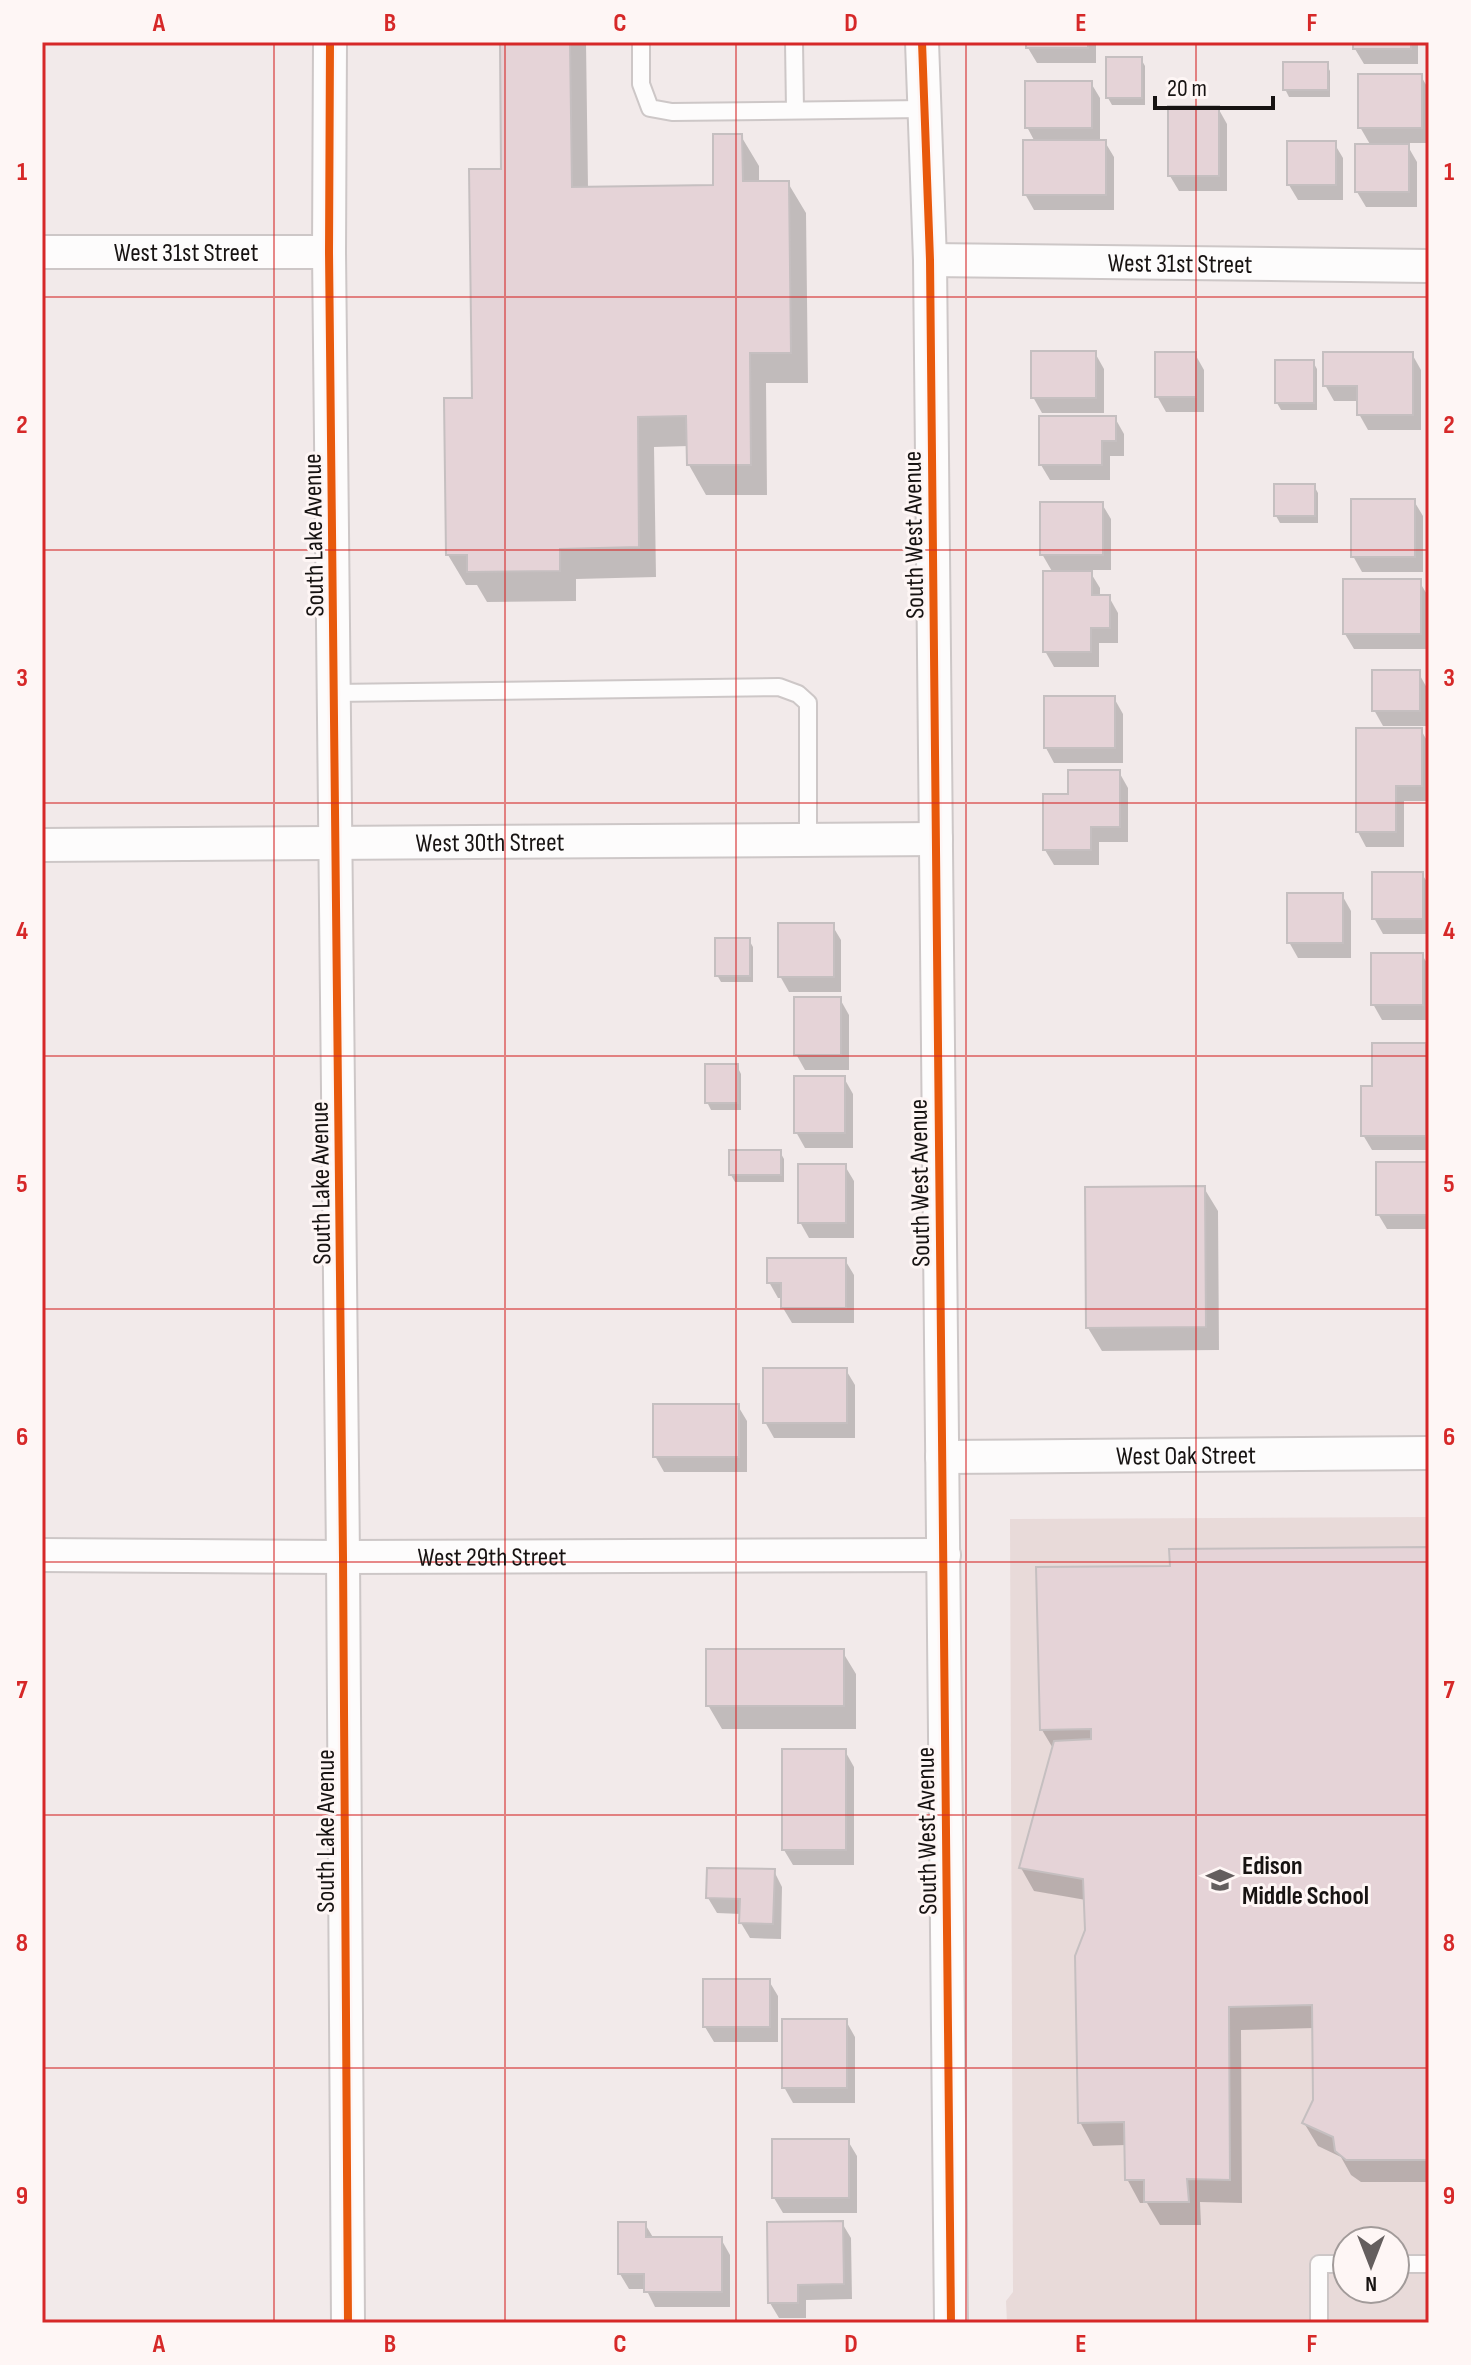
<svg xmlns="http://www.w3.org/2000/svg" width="1471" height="2365" viewBox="0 0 1471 2365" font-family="'Sofia Sans Condensed',sans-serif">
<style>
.built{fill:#e8dad9;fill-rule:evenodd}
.shadow{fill:#0003}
.building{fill:#e5d3d7;stroke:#c5bfc0;stroke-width:2}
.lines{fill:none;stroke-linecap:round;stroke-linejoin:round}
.service-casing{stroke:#cdc7c7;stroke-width:20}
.minor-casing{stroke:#cdc7c7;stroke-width:36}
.service{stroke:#fdfcfc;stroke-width:16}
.minor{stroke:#fdfcfc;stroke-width:32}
.cycleway-casing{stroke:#fef6f5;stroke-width:13}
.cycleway{stroke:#e8590c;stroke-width:8}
.grid{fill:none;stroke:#d62828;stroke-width:2;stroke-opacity:0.55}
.labels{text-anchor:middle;stroke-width:6;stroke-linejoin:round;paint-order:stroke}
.street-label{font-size:26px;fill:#171312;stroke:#fef6f5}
.poi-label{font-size:26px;font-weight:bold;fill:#171312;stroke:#fef6f5;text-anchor:start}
.neatline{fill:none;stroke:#d62828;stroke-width:3}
.grid-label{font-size:26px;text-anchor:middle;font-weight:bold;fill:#d62828}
</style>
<rect width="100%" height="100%" fill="#f2eaea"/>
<!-- built -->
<path class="built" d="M1429 1517V2323H1007L1006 2301 1013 2292 1010 1519ZM1347 2241H1395V2289H1347Z"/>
<!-- shadow -->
<path class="shadow" d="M502 42H586L588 188 715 187 741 136 759 166V183H788L806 213 808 383H766L767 495H706L689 465V446L654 447 656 577 576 579V601L487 602 477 585H466L448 555 474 400 503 171Z
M1028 42H1096V63H1037L1028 48Z
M1355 42H1418V64H1364L1355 49Z
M1141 59 1145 66V105H1112L1108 98Z
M1326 64 1330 71V97H1289L1285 89Z
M1421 76 1429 90V143H1406L1417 162V207H1366L1357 192 1371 146 1360 127Z
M1091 83 1100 98V142H1105L1114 157V210H1034L1025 194 1035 142 1027 127Z
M1218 108 1227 124V191H1179L1170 176Z
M1334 143 1343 158V200H1298L1289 185Z
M1095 353 1104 369V413H1042L1033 397Z
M1195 354 1204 370V412H1166L1157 396Z
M1412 354 1421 370V430H1368L1359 414V401H1334L1325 385Z
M1313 362 1317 369V410H1281L1277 403Z
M1115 418 1124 434V456H1110V480H1050L1041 465Z
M1314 486 1318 493V523H1280L1276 516Z
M1414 501 1423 516V572H1362L1353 556Z
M1102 504 1111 519V570H1089L1100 588V597H1109L1118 613V643H1099V667H1054L1045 651 1053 573 1042 554Z
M1419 581 1428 596V649H1354L1345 634Z
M1418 672 1427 688V726H1383L1374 710Z
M1114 698 1123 714V763H1054L1046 748Z
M1421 730 1429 744V801H1404V847H1366L1358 832Z
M1119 772 1128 788V842H1099V865H1054L1045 850 1070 796Z
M1422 874 1429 885V934H1383L1374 918Z
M1342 895 1351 911V958H1298L1289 942Z
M832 925 841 940V992H789L780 976Z
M749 940 753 947V982H721L717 975Z
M1422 955 1429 966V1020H1382L1373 1004Z
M840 999 849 1015V1070H805L796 1054Z
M1425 1045 1429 1052V1150H1372L1363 1135 1374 1088Z
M737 1066 741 1074V1110H711L707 1102Z
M844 1078 853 1094V1148H805L796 1132Z
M780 1152 784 1159V1182H735L731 1175Z
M1426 1164 1429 1169V1229H1387L1378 1214Z
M845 1166 854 1181V1238H809L800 1222Z
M1204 1188 1218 1211 1219 1350 1102 1351 1088 1328Z
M845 1260 854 1275V1323H792L783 1308V1298H778L769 1282Z
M846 1370 855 1385V1438H774L765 1422Z
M738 1406 747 1421V1472H664L655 1456Z
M1429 1549V2182H1361L1351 2175 1341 2157 1318 2146 1304 2123 1315 2100 1314 2028 1241 2030 1242 2203 1200 2202 1201 2225H1160L1147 2203H1140L1127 2179 1126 2145 1093 2146 1080 2122 1087 1930 1086 1900 1034 1891 1021 1868 1054 1750 1042 1730 1172 1568Z
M842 1651 856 1674V1729H722L708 1705Z
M845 1751 854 1767V1865H793L784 1850Z
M774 1871 782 1887 781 1939 750 1938 741 1923V1914L717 1913 708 1898Z
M769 1981 778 1996V2042H714L705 2027Z
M846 2021 855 2037V2103H793L784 2087Z
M848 2141 857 2156V2213H783L774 2198Z
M842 2223 851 2238 852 2299 806 2300V2318H779L770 2303Z
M645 2224 654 2239H721L730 2255V2307H655L646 2289H629L620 2274Z"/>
<!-- building -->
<path class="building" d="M500 42H570L572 187 713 185V134H742L743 181H789L791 353H750L751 465H687L686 416 638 417 639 547 560 549V571L467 572V555H446L444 398H472L469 169H501Z
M1026 42H1088V48H1026Z
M1353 42H1411V49H1353Z
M1106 57H1142V98H1106Z
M1283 62H1328V90H1283Z
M1358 74H1422V128H1358Z
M1025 81H1092V128H1025Z
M1168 106H1219V176H1168Z
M1023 140H1106V195H1023Z
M1287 141H1336V185H1287Z
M1355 144H1409V192H1355Z
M1031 351H1096V398H1031Z
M1155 352H1196V397H1155Z
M1323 352H1413V415H1357V386H1323Z
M1275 360H1314V403H1275Z
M1039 416H1116V441H1102V465H1039Z
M1274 484H1315V516H1274Z
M1351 499H1415V557H1351Z
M1040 502H1103V555H1040Z
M1043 571H1092V595H1110V628H1091V652H1043Z
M1343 579H1421V634H1343Z
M1372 670H1420V711H1372Z
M1044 696H1115V748H1044Z
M1356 728H1422V786H1396V832H1356Z
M1068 770H1120V827H1091V850H1043V794H1068Z
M1372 872H1423V919H1372Z
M1287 893H1343V943H1287Z
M778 923H834V977H778Z
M715 938H750V976H715Z
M1371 953H1423V1005H1371Z
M794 997H841V1055H794Z
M1372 1043H1426V1136H1361V1086H1372Z
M705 1064H738V1103H705Z
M794 1076H845V1133H794Z
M729 1150H781V1175H729Z
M1376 1162H1427V1215H1376Z
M798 1164H846V1223H798Z
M1205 1186 1206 1327 1086 1328 1085 1187Z
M767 1258H846V1308H781V1283H767Z
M763 1368H847V1423H763Z
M653 1404H739V1457H653Z
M1429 1547V2160H1346L1335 2151 1333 2137 1302 2123 1313 2100 1312 2005 1229 2007 1230 2180 1187 2179 1189 2202H1144V2180H1125L1124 2122 1078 2123 1075 1956 1085 1930 1083 1879 1019 1868 1054 1741 1091 1739V1729L1040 1730 1036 1567 1170 1566 1169 1549Z
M706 1649H844V1706H706Z
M782 1749H846V1850H782Z
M707 1868 775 1869 773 1924 739 1923 740 1899 706 1898Z
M703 1979H770V2027H703Z
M782 2019H847V2088H782Z
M772 2139H849V2198H772Z
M843 2221 844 2284 798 2285V2303H768L767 2222Z
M618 2222H646V2237H722V2292H644V2274H618Z"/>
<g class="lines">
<!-- service casing -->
<g class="service-casing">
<path id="service" d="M641 42V84L650 108 672 112 923 109
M794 42 795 110
M334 693 779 687 798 694 808 703V840
M1395 2264H1429
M1319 2323V2264H1347"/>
</g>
<!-- minor casing -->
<g class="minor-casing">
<g id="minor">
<path d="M330 42 329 252 343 1557 348 2323"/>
<path d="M922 42 930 260 951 2323"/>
<path id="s1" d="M42 252H329"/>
<path id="s2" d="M930 260 1429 266"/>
<path id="s3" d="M42 845 936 839"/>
<path id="s4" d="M942 1457 1429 1453"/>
<path id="s5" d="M42 1555 343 1557 944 1555"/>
</g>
</g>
<!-- service -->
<use href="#service" class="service"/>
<!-- minor -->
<use href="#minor" class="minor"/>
<!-- cycleway casing -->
<g class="cycleway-casing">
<path id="cycleway" d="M330 42 329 252 343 1557 348 2323
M922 42 930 260 951 2323"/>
</g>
<!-- cycleway -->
<use href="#cycleway" class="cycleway"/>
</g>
<!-- grid -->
<path class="grid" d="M274 42V2323M505 42V2323M736 42V2323M966 42V2323M1196 42V2323M42 297H1429M42 550H1429M42 803H1429M42 1056H1429M42 1309H1429M42 1562H1429M42 1815H1429M42 2068H1429"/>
<!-- icons -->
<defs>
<g id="school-bare" transform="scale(2.16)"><path d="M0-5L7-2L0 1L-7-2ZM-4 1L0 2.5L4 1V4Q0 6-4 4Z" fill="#645e5e" stroke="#fef6f5" stroke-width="2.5" paint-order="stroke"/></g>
</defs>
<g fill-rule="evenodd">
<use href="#school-bare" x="1220" y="1880"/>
</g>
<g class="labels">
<!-- street labels -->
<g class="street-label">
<text dy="9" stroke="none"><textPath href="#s1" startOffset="144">West 31st Street</textPath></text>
<text dy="9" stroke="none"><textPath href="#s2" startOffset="250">West 31st Street</textPath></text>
<text transform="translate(313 535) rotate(-91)" y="9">South Lake Avenue</text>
<text transform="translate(913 535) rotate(-91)" y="9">South West Avenue</text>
<text dy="9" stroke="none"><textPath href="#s3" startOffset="448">West 30th Street</textPath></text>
<text transform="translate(320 1183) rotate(-91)" y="9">South Lake Avenue</text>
<text transform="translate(919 1183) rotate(-91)" y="9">South West Avenue</text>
<text dy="9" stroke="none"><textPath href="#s4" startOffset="244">West Oak Street</textPath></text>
<text dy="9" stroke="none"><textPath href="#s5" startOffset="450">West 29th Street</textPath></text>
<text transform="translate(325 1831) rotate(-90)" y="9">South Lake Avenue</text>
<text transform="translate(926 1831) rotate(-91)" y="9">South West Avenue</text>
</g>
<!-- poi labels -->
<g class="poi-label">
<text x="1242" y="1874">Edison<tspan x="1242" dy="30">Middle School</tspan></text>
</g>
</g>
<!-- border -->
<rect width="1471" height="2365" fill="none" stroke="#fef6f5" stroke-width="88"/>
<!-- north arrow -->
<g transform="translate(1371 2265) rotate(180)"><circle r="38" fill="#fef6f5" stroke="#a29b9a" stroke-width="2"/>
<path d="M0-6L14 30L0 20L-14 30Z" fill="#645e5e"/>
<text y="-12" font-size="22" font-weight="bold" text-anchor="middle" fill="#171312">N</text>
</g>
<!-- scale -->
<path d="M1155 96v12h118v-12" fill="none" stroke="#171312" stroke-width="4"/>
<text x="1167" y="96" font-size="24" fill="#171312" stroke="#fef6f5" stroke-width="6" paint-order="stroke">20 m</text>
<rect x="44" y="44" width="1383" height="2277" class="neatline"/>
<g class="grid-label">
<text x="159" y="31">A</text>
<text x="390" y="31">B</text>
<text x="620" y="31">C</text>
<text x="851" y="31">D</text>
<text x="1081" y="31">E</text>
<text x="1312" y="31">F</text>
<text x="22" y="180">1</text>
<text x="1449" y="180">1</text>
<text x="22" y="433">2</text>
<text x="1449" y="433">2</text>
<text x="22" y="686">3</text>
<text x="1449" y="686">3</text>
<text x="22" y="939">4</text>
<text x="1449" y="939">4</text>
<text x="22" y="1192">5</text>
<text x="1449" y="1192">5</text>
<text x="22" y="1445">6</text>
<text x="1449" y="1445">6</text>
<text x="22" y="1698">7</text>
<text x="1449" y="1698">7</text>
<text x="22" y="1951">8</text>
<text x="1449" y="1951">8</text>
<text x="22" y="2204">9</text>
<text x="1449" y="2204">9</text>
<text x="159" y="2352">A</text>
<text x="390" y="2352">B</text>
<text x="620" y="2352">C</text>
<text x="851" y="2352">D</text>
<text x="1081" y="2352">E</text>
<text x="1312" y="2352">F</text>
</g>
</svg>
